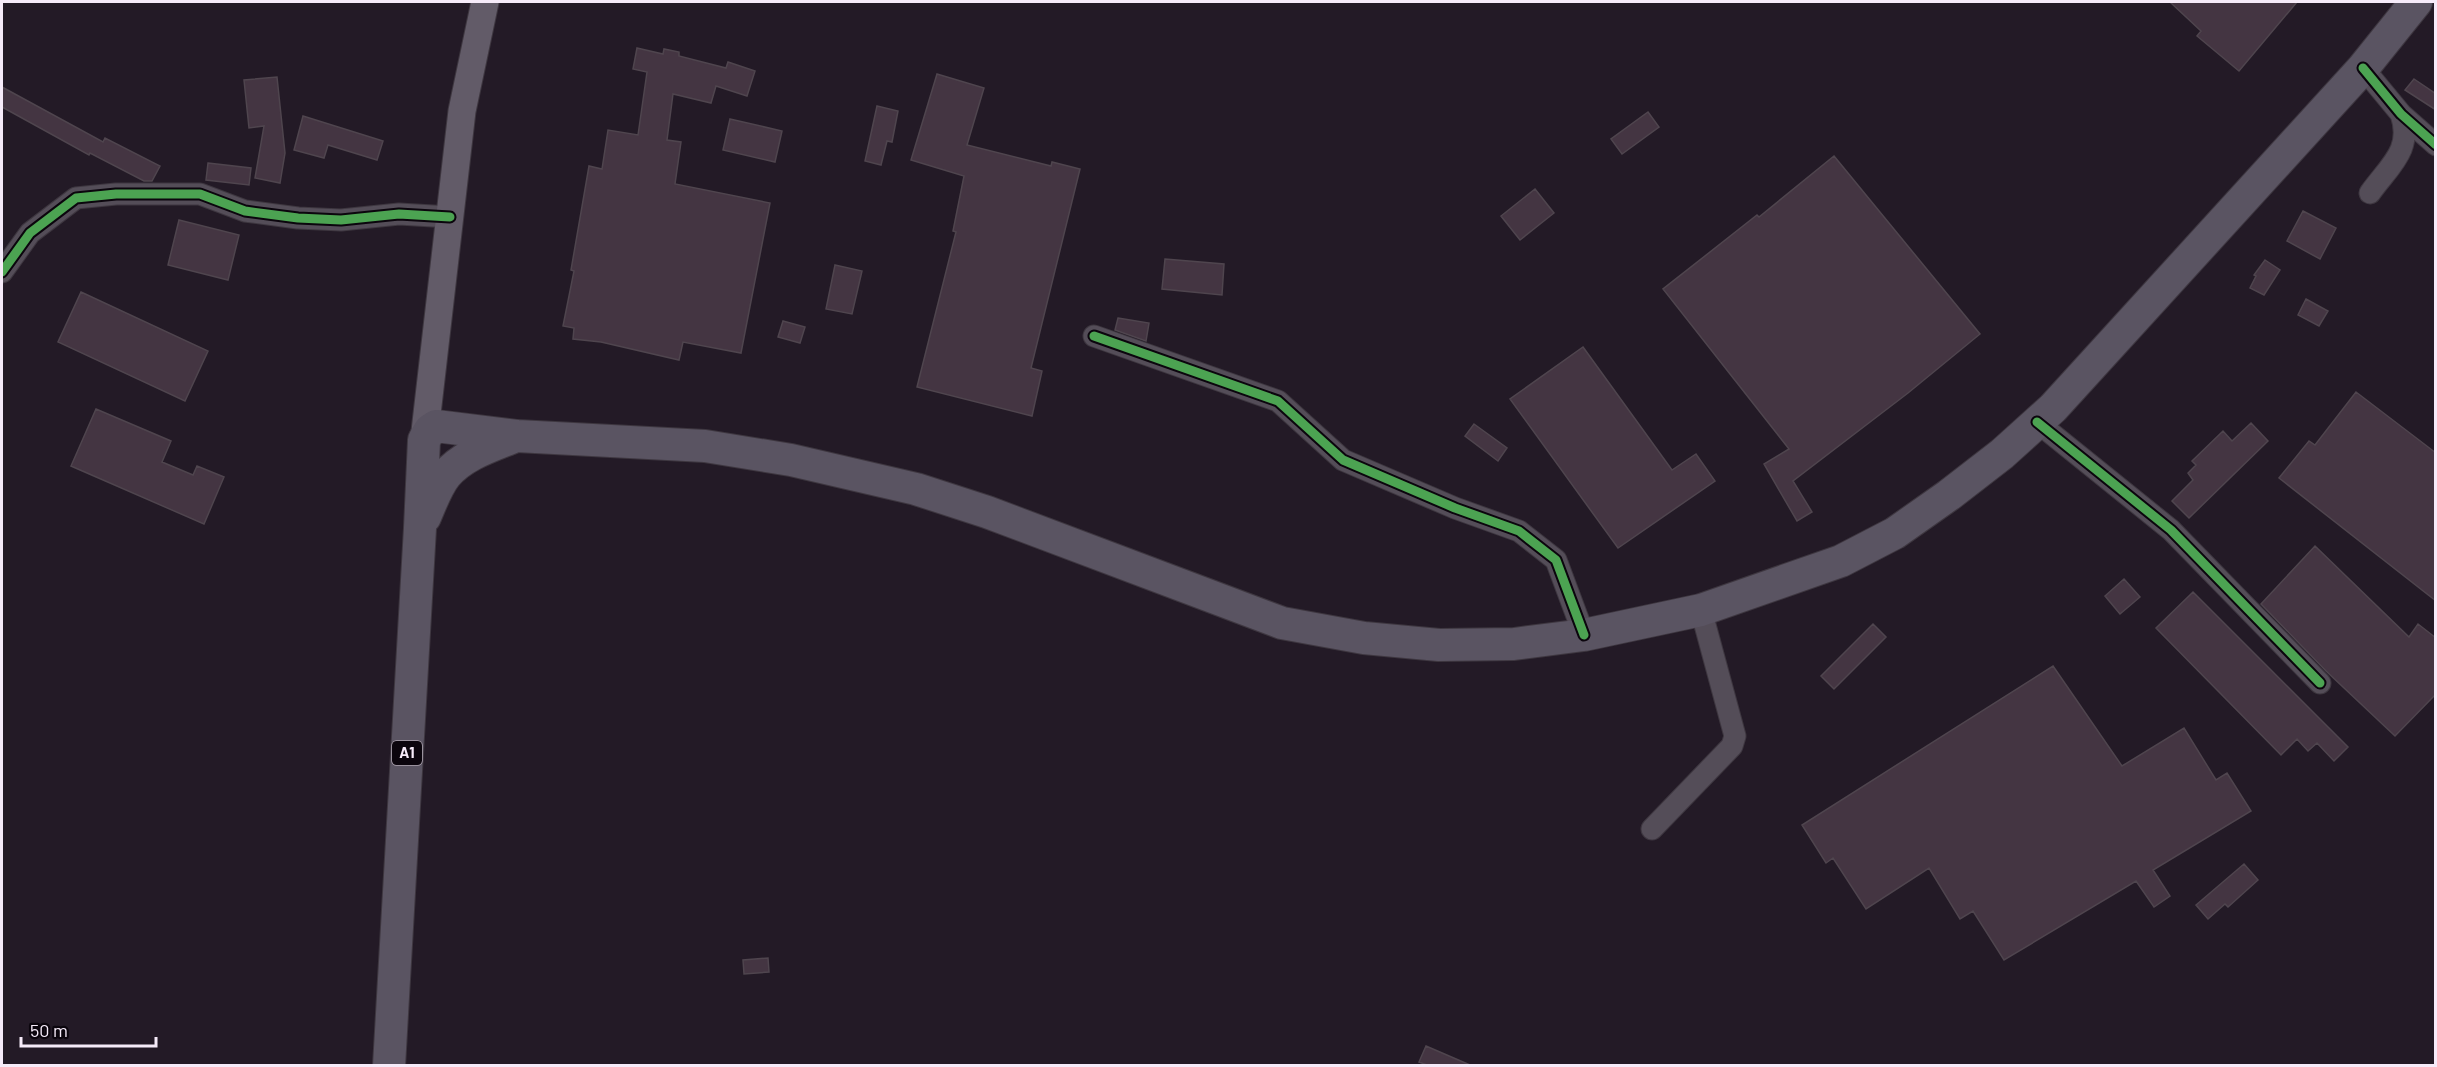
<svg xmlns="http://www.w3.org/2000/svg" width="2437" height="1067" viewBox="0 0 2437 1067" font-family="Barlow,sans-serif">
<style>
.building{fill:#443542;stroke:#4f454e;stroke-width:1.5}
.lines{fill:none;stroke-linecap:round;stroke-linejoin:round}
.minor-casing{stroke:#3e3740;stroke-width:23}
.major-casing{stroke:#3e3740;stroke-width:29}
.highway-casing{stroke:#3e3740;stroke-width:34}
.minor{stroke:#544d58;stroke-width:21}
.major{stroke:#625b68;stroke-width:27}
.highway{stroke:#5a5462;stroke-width:32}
.cycleway-casing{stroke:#0b050d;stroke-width:13}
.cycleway{stroke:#4ca352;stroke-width:9}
.labels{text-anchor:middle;stroke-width:4.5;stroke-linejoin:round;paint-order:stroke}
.shield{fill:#0b050d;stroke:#b0a6b2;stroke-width:1.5}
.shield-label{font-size:15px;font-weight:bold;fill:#f6ebf9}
</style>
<rect width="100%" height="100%" fill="#231a26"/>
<!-- building -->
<path class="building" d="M2170 2H2297L2239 71 2197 36 2201 31Z
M637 48 663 54 664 49 679 52V56L726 68 728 62 755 71 747 96 716 86 711 103 673 94 667 140 681 142 675 184 770 203 741 353 683 342 679 360 601 342 573 339 574 328 563 326 574 271 571 270 589 166 602 169 608 130 638 135 647 72 633 69Z
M937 74 984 88 967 145 1051 166 1052 162 1080 169 1031 368 1042 371 1032 416 917 387 956 232 953 231 964 176 911 160Z
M277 77 285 153 280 183 255 178 264 126 249 128 244 80Z
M2414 79 2436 94V110L2405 90Z
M2 87 103 142 105 138 160 166 152 181H144L90 153 89 155 2 107Z
M877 106 898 111 892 142 887 141 881 165 865 161Z
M1648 112 1659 127 1622 154 1611 139Z
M303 116 383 141 377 160 328 145 324 158 294 150Z
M730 119 782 131 775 162 723 150Z
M1834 156 1980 334 1908 393 1793 481 1812 512 1797 521 1764 464 1789 449 1663 289 1757 215 1759 217Z
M208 163 251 168 249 185 206 180Z
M1535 189 1554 213 1520 240 1501 216Z
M2303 211 2336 228 2320 259 2287 241Z
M179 220 239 235 228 280 168 265Z
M1165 259 1224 264 1222 295 1162 289Z
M2265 260 2280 270 2264 295 2250 288 2256 276 2254 275Z
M835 265 862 271 852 314 826 309Z
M81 292 208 351 185 401 58 342Z
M2306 299 2328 311 2319 326 2298 315Z
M1118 318 1149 323 1146 341 1115 330Z
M783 321 805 327 800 343 778 337Z
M1583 347 1672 470 1696 454 1715 481 1618 548 1510 399Z
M2356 392 2436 453V601L2279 478 2309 441 2315 445Z
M96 409 171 441 162 462 193 475 197 466 224 477 204 524 71 466Z
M2251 423 2268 441 2189 518 2172 501 2193 480 2188 473 2196 465 2192 461 2223 431 2232 441Z
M1474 424 1507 448 1498 461 1465 436Z
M2315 546 2409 637 2418 624 2436 638V694L2395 736 2326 671 2261 604Z
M2124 579 2140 597 2120 614 2105 596Z
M2193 592 2348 747 2334 761 2317 743 2308 751 2297 739 2281 755 2156 628Z
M1873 624 1886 637 1834 689 1821 676Z
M2053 666 2122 766 2184 728 2216 780 2227 773 2251 811 2153 870 2170 896 2154 907 2136 881 2004 960 1973 911 1960 919 1929 868 1866 909 1833 858 1826 863 1802 825Z
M2244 864 2258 880 2228 907 2225 904 2208 919 2196 905Z
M768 958 769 972 744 974 743 960Z
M1426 1046 1470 1065H1427L1419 1062Z"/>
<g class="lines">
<!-- minor casing -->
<g class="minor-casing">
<path id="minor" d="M2363 68 2401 114 2436 145
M2370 193C2390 165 2413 150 2401 114
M2 272 30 233 76 198 116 194H200L245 211 298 218 341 220 399 214 450 217
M1094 336 1278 401 1343 460 1455 508 1519 531 1556 560 1584 635
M2037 422 2171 530 2320 683
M1652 829 1732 746 1735 736 1701 610"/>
</g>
<!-- major casing -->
<g class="major-casing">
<path id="major" d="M424 440 462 111 485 2"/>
</g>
<!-- highway casing -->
<g class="highway-casing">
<path id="highway" d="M425 517C431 503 437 486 446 475 464 454 492 446 516 436
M389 1066 420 528 424 440 430 430 436 426 517 436 705 446 791 460 916 489 987 512 1282 623 1364 638 1439 645 1514 644 1584 635 1701 610 1841 561 1895 533 1949 495 2002 454 2053 408 2363 68 2416 2"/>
</g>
<!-- minor -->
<use href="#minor" class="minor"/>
<!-- major -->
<use href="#major" class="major"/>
<!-- highway -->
<use href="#highway" class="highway"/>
<!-- cycleway casing -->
<g class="cycleway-casing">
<path id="cycleway" d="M2363 68 2401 114 2436 145
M2 272 30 233 76 198 116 194H200L245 211 298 218 341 220 399 214 450 217
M1094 336 1278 401 1343 460 1455 508 1519 531 1556 560 1584 635
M2037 422 2171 530 2320 683"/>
</g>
<!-- cycleway -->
<use href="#cycleway" class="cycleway"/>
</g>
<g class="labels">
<!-- shield labels -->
<rect class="shield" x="392" y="741" width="30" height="24" rx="4.5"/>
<g class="shield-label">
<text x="407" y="758">A1</text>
</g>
</g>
<!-- border -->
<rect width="2437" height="1067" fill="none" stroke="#f6ebf9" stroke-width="6"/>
<!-- scale -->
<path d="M21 1037v9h135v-9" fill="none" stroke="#f6ebf9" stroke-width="3"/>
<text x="30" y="1037" font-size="18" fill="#f6ebf9" stroke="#0b050d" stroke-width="4.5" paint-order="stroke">50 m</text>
</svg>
